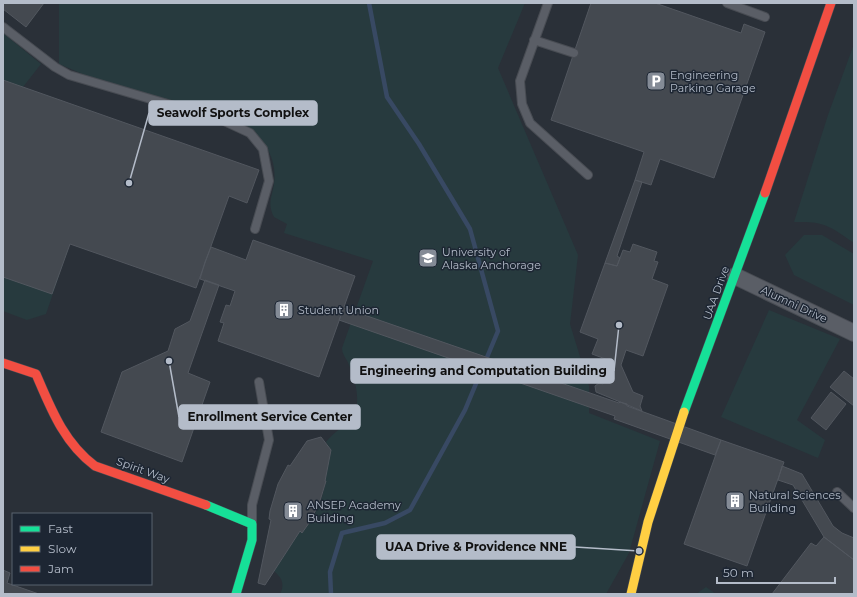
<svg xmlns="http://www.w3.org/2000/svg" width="857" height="597" viewBox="0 0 857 597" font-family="Montserrat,sans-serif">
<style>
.green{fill:#273a3e}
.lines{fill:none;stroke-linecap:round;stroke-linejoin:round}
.stream{stroke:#384963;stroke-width:4.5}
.building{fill:#444950;stroke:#52575f}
.lane-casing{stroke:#484c53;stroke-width:10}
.street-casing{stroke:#484c53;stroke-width:18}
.fast-casing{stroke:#484c53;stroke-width:10}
.slow-casing{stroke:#484c53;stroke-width:10}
.jam-casing{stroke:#484c53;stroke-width:10}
.lane{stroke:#5a5e66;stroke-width:8}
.street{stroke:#5a5e66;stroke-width:16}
.fast{stroke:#16e098;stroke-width:9}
.slow{stroke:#ffcf43;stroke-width:9}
.jam{stroke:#f24e42;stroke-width:9}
.labels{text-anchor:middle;stroke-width:3;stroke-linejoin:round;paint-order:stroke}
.poi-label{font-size:11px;fill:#b4bcc9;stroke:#1d2633;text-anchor:start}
.street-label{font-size:11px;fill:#b4bcc9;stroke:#1d2633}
.leader{fill:none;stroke:#b4bcc9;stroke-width:1.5}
.callout-dot{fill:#b4bcc9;stroke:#1d2633;stroke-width:1.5}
.callout{fill:#b4bcc9;stroke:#b4bcc9;stroke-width:1.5}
.callout-label{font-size:12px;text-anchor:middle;font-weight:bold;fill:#111}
</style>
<rect width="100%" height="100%" fill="#2a3038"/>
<!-- green -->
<path class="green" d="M59 3H525L498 68 578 255 570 324 589 386V413L660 441 629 553 606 594H280C285 584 282 578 274 571L300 531 302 533 314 516 322 497 326 481H325L331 450 326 442C334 431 346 427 354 414 361 401 355 378 349 365 347 359 342 355 342 348L373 261 284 233 287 224 274 217C267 204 272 197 274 184 278 156 261 135 240 121L85 75 59 64Z
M3 33 41 64 23 87 54 98 25 181 3 173Z
M854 44V243C830 226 824 221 794 222L828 115Z
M3 216 76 226 46 314 27 320 3 311Z
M804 235H822L854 254V305L794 275 785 255Z
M769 310 840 339 797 420 825 440 818 458 721 417Z
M706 587 716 594H696Z"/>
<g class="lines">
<!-- stream -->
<path class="stream" d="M331 594 330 572 342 533 385 523 410 510 465 410 498 331 470 229 419 144 387 97 369 3"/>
</g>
<!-- building -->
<path class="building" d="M3 3H44L26 27 3 9Z
M591 3H655L741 33 744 24 765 32 714 178 660 159 651 185 635 180 644 152 551 120Z
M3 80 259 170 247 203 229 196 196 288 70 244 52 294 3 277Z
M635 180 642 182 617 256 620 258 617 266 605 263Z
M253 240 355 276 319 377 218 341 224 323 220 322 226 305 230 306 235 291 200 279 205 262 211 247 246 260Z
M633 244 657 252 654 261 658 262 652 279 668 285 643 356 626 350 621 365 633 392 643 396 640 406 642 411 596 392 595 386 599 383 603 384 611 361 592 354 598 339 580 332 605 263 617 266 623 250 630 252Z
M205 280 219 285 188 373 210 382 182 462 101 432 122 372 168 351 175 329 190 321Z
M344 308 619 403 620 402 627 404V406L721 440 715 455 614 419 615 416 339 320Z
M844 371 854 379V406L830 387Z
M831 392 846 404 826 430 811 418Z
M321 437 331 450 325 481H326L319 504 309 523 302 533 300 531 265 585 258 583 271 520 269 519 270 511 278 484 288 465 290 466 307 441Z
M721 440 784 462 747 566 684 544Z
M782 466 802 474 833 526 842 533 854 538V560L824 537 793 485 778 480Z
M824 537 854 560V594H772L811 543 816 546Z
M3 570 10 573 7 583 39 594H3Z"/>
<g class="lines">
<!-- lane casing -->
<g class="lane-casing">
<path id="lane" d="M548 3 520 81 522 104 530 123 588 175
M727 3 765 17
M3 27 55 67 69 75 222 120 250 133 263 149 269 181 255 229
M534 40 574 53
M837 492 854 508
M252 522V505L269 440 259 382"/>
</g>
<!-- street casing -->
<g class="street-casing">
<path id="street" d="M735 276 854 333"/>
</g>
<!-- fast casing -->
<g class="fast-casing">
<path id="fast" d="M684 412 765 193
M206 505 252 524V540L236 594"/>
</g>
<!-- slow casing -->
<g class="slow-casing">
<path id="slow" d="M631 594 648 522 684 412"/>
</g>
<!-- jam casing -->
<g class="jam-casing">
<path id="jam" d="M765 193 831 3
M3 363 36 374C51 409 64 443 95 466L206 505"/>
</g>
<!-- lane -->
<use href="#lane" class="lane"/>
<!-- street -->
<use href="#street" class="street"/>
<!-- fast -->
<use href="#fast" class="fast"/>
<!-- slow -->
<use href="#slow" class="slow"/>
<!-- jam -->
<use href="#jam" class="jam"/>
</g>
<!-- icons -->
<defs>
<g id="parking-square" transform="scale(1)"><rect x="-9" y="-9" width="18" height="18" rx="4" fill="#848b96" stroke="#1d2633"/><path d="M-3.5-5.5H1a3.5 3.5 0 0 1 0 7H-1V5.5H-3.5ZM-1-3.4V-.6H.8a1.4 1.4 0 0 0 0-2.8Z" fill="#fff"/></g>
<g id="university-square" transform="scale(1)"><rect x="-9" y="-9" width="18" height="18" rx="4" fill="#848b96" stroke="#1d2633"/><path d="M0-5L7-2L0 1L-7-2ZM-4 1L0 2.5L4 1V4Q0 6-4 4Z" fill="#fff"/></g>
<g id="building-square" transform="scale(1)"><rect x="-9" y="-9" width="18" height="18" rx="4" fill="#848b96" stroke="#1d2633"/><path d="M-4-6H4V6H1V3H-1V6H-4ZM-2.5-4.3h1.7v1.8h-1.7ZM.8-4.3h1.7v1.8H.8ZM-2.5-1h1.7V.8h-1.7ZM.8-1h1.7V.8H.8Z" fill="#fff"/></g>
</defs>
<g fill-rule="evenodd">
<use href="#parking-square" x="656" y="81"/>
<use href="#university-square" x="428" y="258"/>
<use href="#building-square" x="284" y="310"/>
<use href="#building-square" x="735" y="501"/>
<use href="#building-square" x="293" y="511"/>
</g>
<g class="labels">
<!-- poi labels -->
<g class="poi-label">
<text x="670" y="79">Engineering<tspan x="670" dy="13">Parking Garage</tspan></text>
<text x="442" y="256">University of<tspan x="442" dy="13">Alaska Anchorage</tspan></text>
<text x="298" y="314">Student Union</text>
<text x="749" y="499">Natural Sciences<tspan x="749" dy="13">Building</tspan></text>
<text x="307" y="509">ANSEP Academy<tspan x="307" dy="13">Building</tspan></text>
</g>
<!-- street labels -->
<g class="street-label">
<text transform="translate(716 293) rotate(-70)" y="4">UAA Drive</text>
<text transform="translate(794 304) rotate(25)" y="4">Alumni Drive</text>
<text transform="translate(143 470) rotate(20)" y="4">Spirit Way</text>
</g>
</g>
<!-- callouts -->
<path class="leader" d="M129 183L149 113M619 325L614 371M169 361L179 417M639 551L575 547"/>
<g class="callout-dot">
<circle cx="129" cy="183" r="4"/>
<circle cx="619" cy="325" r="4"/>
<circle cx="169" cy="361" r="4"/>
<circle cx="639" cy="551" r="4"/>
</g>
<g class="callout">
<rect x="149" y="101" width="168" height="24" rx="4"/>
<rect x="351" y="359" width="263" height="24" rx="4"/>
<rect x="179" y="405" width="181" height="24" rx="4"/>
<rect x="377" y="535" width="198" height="24" rx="4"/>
</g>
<g class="callout-label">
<text x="233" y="117">Seawolf Sports Complex</text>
<text x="483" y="375">Engineering and Computation Building</text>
<text x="270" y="421">Enrollment Service Center</text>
<text x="476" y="551">UAA Drive &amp; Providence NNE</text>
</g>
<!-- border -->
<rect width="857" height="597" fill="none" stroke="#b4bcc9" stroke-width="8"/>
<!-- legend -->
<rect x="12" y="513" width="140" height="72" fill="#1d2633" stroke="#59626f"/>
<rect x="20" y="526" width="20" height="6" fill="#16e098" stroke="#59626f"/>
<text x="48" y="533" font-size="12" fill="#b4bcc9">Fast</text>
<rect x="20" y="546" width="20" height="6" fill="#ffcf43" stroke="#59626f"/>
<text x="48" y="553" font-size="12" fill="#b4bcc9">Slow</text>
<rect x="20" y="566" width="20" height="6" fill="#f24e42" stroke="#59626f"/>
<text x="48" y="573" font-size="12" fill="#b4bcc9">Jam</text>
<!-- scale -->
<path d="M717 577v6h118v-6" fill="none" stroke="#b4bcc9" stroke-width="2"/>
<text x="723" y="577" font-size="12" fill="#b4bcc9" stroke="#1d2633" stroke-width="3" paint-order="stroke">50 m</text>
</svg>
